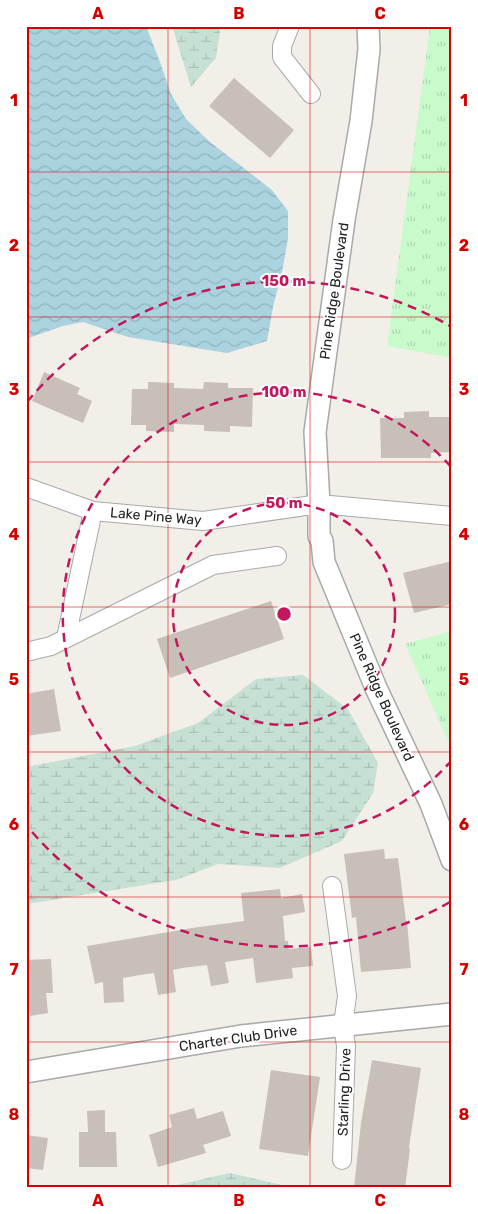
<svg xmlns="http://www.w3.org/2000/svg" width="478" height="1214" viewBox="0 0 478 1214" font-family="Rubik,sans-serif">
<style>
.wetland{fill:url(#wetland-marsh)}
.park{fill:url(#park-tufts)}
.water{fill:url(#water-waves)}
.building{fill:#c7bfb8}
.lines{fill:none;stroke-linecap:round;stroke-linejoin:round}
.minor-casing{stroke:#a9a9a9;stroke-width:20}
.tertiary-casing{stroke:#a9a9a9;stroke-width:24}
.minor{stroke:#fff;stroke-width:18}
.tertiary{stroke:#fff;stroke-width:21}
.grid{fill:none;stroke:#d40000;stroke-width:1;stroke-opacity:0.55}
.ring{fill:none;stroke:#c2185b;stroke-width:2.5;stroke-dasharray:9 6}
.labels{text-anchor:middle;stroke-width:4;stroke-linejoin:round;paint-order:stroke}
.street-label{font-size:14px;fill:#222;stroke:#fff}
.centre{fill:#c2185b;stroke:#fff;stroke-width:2.5}
.ring-label{font-size:15px;text-anchor:middle;font-weight:bold;fill:#c2185b;stroke:#fff;stroke-width:4;stroke-linejoin:round;paint-order:stroke}
.neatline{fill:none;stroke:#d40000;stroke-width:2}
.grid-label{font-size:16px;text-anchor:middle;font-weight:bold;fill:#d40000}
</style>
<defs>
<pattern id="wetland-marsh" width="20" height="14" patternUnits="userSpaceOnUse" patternTransform="scale(1.25)"><rect width="20" height="14" fill="#c6e0d4"/><path d="M1 5h8M5 5V1M11 12h8M15 12V8" fill="none" stroke="#aac0b6"/></pattern>
<pattern id="park-tufts" width="24" height="20" patternUnits="userSpaceOnUse" patternTransform="scale(1.25)"><rect width="24" height="20" fill="#c8facc"/><path d="M3 7l-1-3M5 7V3M7 7l1-3M15 17l-1-3M17 17v-4M19 17l1-3" fill="none" stroke="#acd6af"/></pattern>
<pattern id="water-waves" width="16" height="10" patternUnits="userSpaceOnUse" patternTransform="scale(1.25)"><rect width="16" height="10" fill="#aad3df"/><path d="M0 5q4-4 8 0t8 0" fill="none" stroke="#92b5bf"/></pattern>
</defs>
<rect width="100%" height="100%" fill="#f2efe9"/>
<!-- wetland -->
<path class="wetland" d="M172 26H218L220 32 216 58 191 87Z
M303 675 348 709 378 763 373 793 342 841 280 868 218 864 176 880 26 904V767L135 746 198 723 256 679Z
M230 1173 295 1188H163Z"/>
<!-- park -->
<path class="park" d="M430 26H452V358L387 346Z
M452 631V750L405 644Z"/>
<!-- water -->
<path class="water" d="M26 26H146L160 62 171 94 186 119 210 142 272 190 288 211V238L283 267 273 307 267 341 227 353 128 337 83 322 63 326 26 339Z"/>
<!-- building -->
<path class="building" d="M234 78 294 130 270 158 209 106Z
M44 372 80 388 77 394 92 401 83 423 32 401Z
M148 382 174 383V388L203 389 204 382 228 383V388H253L252 427 230 426V432L204 431V425L174 424V432L146 431V425H131L132 389H148Z
M429 411V417H452V452L431 453V458H381L380 418H404V412Z
M452 561V604L414 613 403 573Z
M271 601 284 639 170 678 157 639Z
M54 689 61 731 26 736V694Z
M384 849 385 859 398 858 406 921H407L411 968 361 972 356 917 352 918 344 854Z
M280 889 281 898 302 894 305 912 283 916 285 941H288L289 949 311 947 313 966 292 968 293 978 256 983 253 958 225 962 229 983 211 986 207 965 182 968 173 970 176 992 158 995 154 973 140 975 123 978 124 1002 104 1003 103 982 95 984 87 946 192 928 244 921 241 893Z
M51 959 53 993H46L48 1013 30 1016 28 994H26V960Z
M372 1060 421 1068 410 1140 409 1148 410 1149 405 1188H354L361 1123Z
M271 1070 320 1077 308 1156 259 1149Z
M194 1108 197 1119 223 1111 231 1136 203 1145 206 1153 158 1167 149 1135 172 1127 169 1115Z
M105 1110V1132H116L117 1167H79V1132H88L87 1111Z
M26 1135 48 1138 43 1170 26 1168Z"/>
<g class="lines">
<!-- minor casing -->
<g class="minor-casing">
<path id="minor" d="M290 26 282 46V57L311 94
M26 487 93 511 203 521 319 504 452 516
M66 638 93 511
M26 652 51 646 213 565 277 556
M332 886 347 996 343 1025 346 1046 342 1160"/>
</g>
<!-- tertiary casing -->
<g class="tertiary-casing">
<path id="tertiary" d="M368 26 369 49 361 121 344 220 315 432 319 504V536L322 541 324 562 376 688 431 804 452 860
M26 1072 241 1036 452 1014"/>
</g>
<!-- minor -->
<use href="#minor" class="minor"/>
<!-- tertiary -->
<use href="#tertiary" class="tertiary"/>
</g>
<!-- grid -->
<path class="grid" d="M168 26V1188M310 26V1188M26 172H452M26 317H452M26 462H452M26 607H452M26 752H452M26 897H452M26 1042H452"/>
<!-- distance rings -->
<g class="ring">
<circle cx="284" cy="614" r="111"/>
<path d="M452 760A222 222 0 1 1 452 468"/>
<path d="M450 902A333 333 0 0 1 27 826M27 402A333 333 0 0 1 450 326"/>
</g>
<g class="labels">
<!-- street labels -->
<g class="street-label">
<text transform="translate(334 291) rotate(-82)" y="5">Pine Ridge Boulevard</text>
<text transform="translate(156 516) rotate(5)" y="5">Lake Pine Way</text>
<text transform="translate(382 697) rotate(66)" y="5">Pine Ridge Boulevard</text>
<text transform="translate(238 1038) rotate(-8)" y="5">Charter Club Drive</text>
<text transform="translate(344 1092) rotate(-88)" y="5">Starling Drive</text>
</g>
</g>
<circle cx="284" cy="614" r="8" class="centre"/>
<g class="ring-label">
<text x="284" y="286">150 m</text>
<text x="284" y="397">100 m</text>
<text x="284" y="508">50 m</text>
</g>
<!-- border -->
<rect width="478" height="1214" fill="none" stroke="#ffffff" stroke-width="55"/>
<rect x="28" y="28" width="422" height="1158" class="neatline"/>
<g class="grid-label">
<text x="98" y="19">A</text>
<text x="239" y="19">B</text>
<text x="380" y="19">C</text>
<text x="14" y="106">1</text>
<text x="464" y="106">1</text>
<text x="14" y="251">2</text>
<text x="464" y="251">2</text>
<text x="14" y="395">3</text>
<text x="464" y="395">3</text>
<text x="14" y="540">4</text>
<text x="464" y="540">4</text>
<text x="14" y="685">5</text>
<text x="464" y="685">5</text>
<text x="14" y="830">6</text>
<text x="464" y="830">6</text>
<text x="14" y="975">7</text>
<text x="464" y="975">7</text>
<text x="14" y="1120">8</text>
<text x="464" y="1120">8</text>
<text x="98" y="1206">A</text>
<text x="239" y="1206">B</text>
<text x="380" y="1206">C</text>
</g>
</svg>
